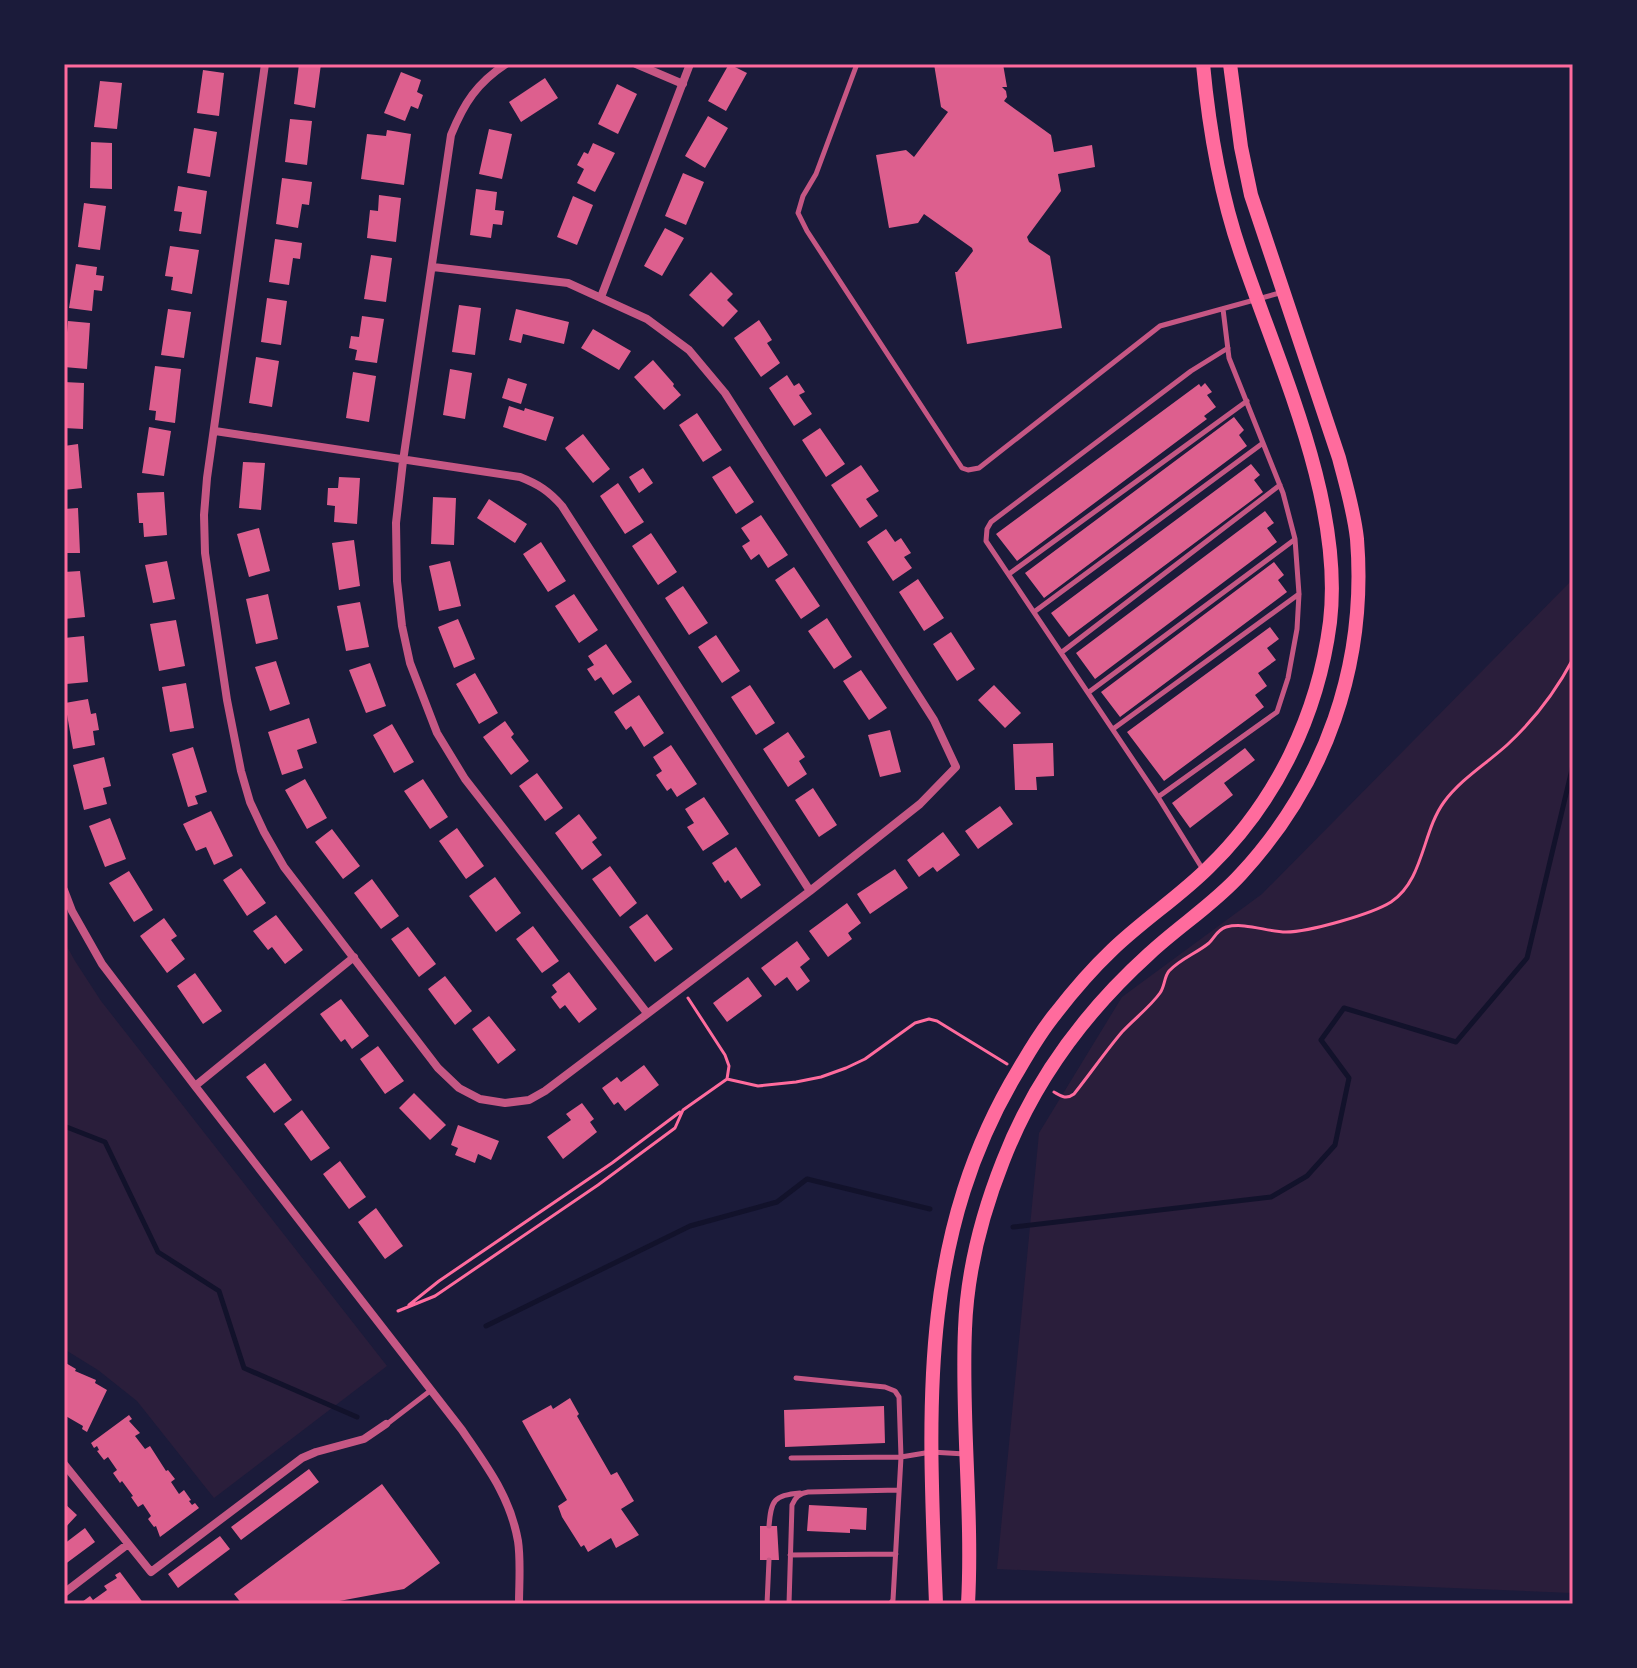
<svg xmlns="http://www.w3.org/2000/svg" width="1637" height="1668" viewBox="0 0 1637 1668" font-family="Montserrat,sans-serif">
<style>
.green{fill:#2a1e3b}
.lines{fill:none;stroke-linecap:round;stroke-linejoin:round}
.stream{stroke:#12122b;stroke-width:5}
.building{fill:#dd5f8e}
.path{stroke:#ff6b9d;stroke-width:3}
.service{stroke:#c65784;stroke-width:5}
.minor{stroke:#c65784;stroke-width:8}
.secondary{stroke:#ff6b9d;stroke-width:14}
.neatline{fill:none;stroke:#ff6b9d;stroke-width:3}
</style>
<rect width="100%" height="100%" fill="#1b1b3a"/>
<!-- green -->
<path class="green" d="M1573 579 1572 1593 997 1569 1039 1133 1122 997 1262 894Z
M64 941 75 961 101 1001 387 1366 214 1498 137 1401 98 1370 64 1349Z"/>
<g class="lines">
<!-- stream -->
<path class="stream" d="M64 1126 105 1142 158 1252 219 1291 244 1368 357 1417
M1013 1227 1271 1197 1307 1176 1335 1145 1349 1078 1321 1040 1344 1008 1456 1042 1527 958 1573 765
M486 1326 690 1226 777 1202 807 1179 930 1209"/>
</g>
<!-- building -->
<path class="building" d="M299 64H321L315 108 294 104Z
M729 64 747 73 726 111 708 101Z
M934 64H1003L1007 87H1002L1006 91 1007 97 1004 101 1051 135 1054 152 1092 145 1095 167 1058 174 1061 191 1027 237 1029 242 1050 256 1062 328 967 344 955 272H957L973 251 972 248 924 214 918 223 889 228 876 155 906 150 914 157 948 112 941 107Z
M203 70 224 73 219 116 197 113Z
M401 72 421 80 417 92 423 95 418 109 411 106 405 121 384 113Z
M545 78 558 98 521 122 509 102Z
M100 81 122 83 117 129 94 127Z
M617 84 637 94 618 134 598 124Z
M708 116 728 128 705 168 685 156Z
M290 119 312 121 307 165 285 162Z
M194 128 217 132 210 177 187 173Z
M489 129 512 134 502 179 479 174Z
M387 130 411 134 404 185 361 179 367 134 386 136Z
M91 142 112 143V189L90 188Z
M593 143 615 153 595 192 577 183 584 169 577 165 584 152 588 154Z
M683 173 704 182 686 225 665 216Z
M282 178 312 182 309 205 302 204 298 228 276 224Z
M178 186 207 191 201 234 179 231 182 212 174 211Z
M476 189 497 192 495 210 504 211 502 225 493 224 491 238 470 235Z
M379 195 401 198 396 242 367 238 370 210 378 211Z
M573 196 593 205 577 245 557 237Z
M84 203 106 206 100 250 78 247Z
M665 228 684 238 662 276 644 266Z
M275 239 302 243 300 259 293 258 289 285 269 282Z
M170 246 199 250 192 294 171 290 173 277 165 276Z
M371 255 392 258 386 302 364 299Z
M76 264 97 267 96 275 104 276 102 291 94 290 92 311 69 308Z
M711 272 733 294 727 300 738 311 723 327 689 295Z
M267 298 287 301 281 345 261 342Z
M459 305 481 308 475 355 452 352Z
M168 309 191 312 184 358 161 355Z
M516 309 569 322 564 344 523 334 521 343 509 340Z
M362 316 384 319 377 363 355 360 357 350 349 348 351 336 359 337Z
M759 320 772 340 767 343 780 363 761 377 734 338Z
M68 321 90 323 87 369 64 367Z
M593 329 631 351 619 370 581 348Z
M256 357 279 361 272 407 249 403Z
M653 360 674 384 673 386 681 395 664 410 634 377Z
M155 366 181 369 175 423 155 420 156 411 149 410Z
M450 369 472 373 465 419 443 415Z
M353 372 376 376 369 422 346 418Z
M787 375 794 386 799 383 805 392 799 395 812 414 794 426 769 388Z
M508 378 527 384 521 404 502 398Z
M64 382 84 383 83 429 64 428Z
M1205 383 1212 392 1207 395 1216 407 1204 416 1207 419 1017 561 996 534 1199 384 1201 387Z
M509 406 524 411 525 408 554 417 546 441 503 427Z
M697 413 722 450 703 462 679 425Z
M1234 417 1244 430 1239 435 1247 446 1044 598 1025 573Z
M149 427 171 431 164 476 142 473Z
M820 428 845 464 826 477 802 440Z
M583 434 610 469 593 483 565 448Z
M78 444 82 488 64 490V446Z
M243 462 265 463 261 510 239 508Z
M1251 464 1260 475 1254 480 1263 492 1069 637 1051 613Z
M861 465 879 491 866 499 878 516 860 528 831 485Z
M730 466 754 502 736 514 712 477Z
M643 468 653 483 639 493 629 477Z
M339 477 360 478 357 524 334 522 335 506 327 505 328 488H338Z
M618 483 644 522 625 534 600 496Z
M164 492 167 535 144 537 143 523H139L137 493Z
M433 497 456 498 454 545 431 544Z
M489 499 527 524 515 543 477 518Z
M78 508 80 553H64V509Z
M1265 511 1274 523 1267 528 1277 542 1095 679 1076 653Z
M761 515 788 555 768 568 759 554 751 560 742 546 750 541 741 528Z
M259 528 270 571 249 577 237 534Z
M886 529 895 542 901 538 911 553 904 557 912 568 893 581 867 542Z
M651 533 677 572 658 585 632 546Z
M354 540 360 586 339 590 332 543Z
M541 542 566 581 548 592 523 554Z
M167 561 175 599 153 603 145 565Z
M450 561 461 606 439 611 429 566Z
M1274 562 1284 575 1278 580 1287 592 1120 717 1101 692Z
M794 567 820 606 801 619 775 580Z
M80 571 85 617 64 619V572Z
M918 579 944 618 924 631 899 592Z
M683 586 708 623 689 635 665 598Z
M268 594 278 639 256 644 246 599Z
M574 594 598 630 579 643 555 606Z
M360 602 369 647 346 651 337 606Z
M827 618 852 657 834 669 808 631Z
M458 619 475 659 454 668 438 627Z
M176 620 185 666 159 671 150 624Z
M1270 627 1279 639 1267 648 1276 660 1258 673 1267 686 1255 695 1264 707 1164 781 1127 732Z
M951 632 975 669 957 681 933 644Z
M716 635 740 671 722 683 698 647Z
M84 636 88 682 66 684 64 638Z
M606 644 632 682 613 695 601 677 595 681 587 669 594 665 588 656Z
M276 661 290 704 270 711 255 667Z
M370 663 386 706 366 713 349 670Z
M861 670 887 708 869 720 843 681Z
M475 673 498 713 479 724 456 684Z
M186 683 194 728 170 732 162 687Z
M750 685 775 723 756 735 731 697Z
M994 685 1021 713 1005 728 978 700Z
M639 695 664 733 644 747 631 726 626 730 614 712Z
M88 699 91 714 96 713 99 730 93 731 95 745 73 749 65 703Z
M309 718 317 743 297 750 303 768 282 775 268 732Z
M505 721 514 734 511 737 529 761 511 775 483 737Z
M392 724 414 762 394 773 373 735Z
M890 730 901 772 880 777 868 735Z
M788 732 805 757 799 761 807 774 788 787 763 749Z
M1053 743 1054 776 1036 777 1037 790H1015L1013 744Z
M671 745 697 784 677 797 671 788 667 791 656 775 662 771 653 757Z
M193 747 207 792 195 796 198 804 188 807 172 754Z
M1245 748 1255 760 1224 783 1233 795 1190 828 1172 803Z
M104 757 111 786 103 788 107 804 84 810 73 765Z
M537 773 563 808 545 821 519 786Z
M305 779 327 818 307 829 285 790Z
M423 779 448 817 430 829 404 791Z
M813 788 837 825 819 837 795 800Z
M704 797 729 834 703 851 687 827 694 823 685 809Z
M1000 806 1013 824 978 849 965 831Z
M211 811 233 856 214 865 206 847 196 851 183 824Z
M579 814 597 838 592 842 602 855 582 870 555 833Z
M110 818 126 859 105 867 89 826Z
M457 828 484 866 466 879 439 841Z
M332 829 360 866 343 879 315 842Z
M943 832 960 855 937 872 933 867 919 877 907 860Z
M736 847 761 885 741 899 728 880 725 883 712 863Z
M610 866 637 903 620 917 592 879Z
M241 868 266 903 247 916 223 880Z
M895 869 908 888 870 914 857 894Z
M129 871 153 910 134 922 109 883Z
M495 877 521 913 496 932 469 896Z
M372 879 399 916 381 929 354 893Z
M847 903 861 923 848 933 852 939 828 957 809 931Z
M647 914 673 949 655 962 629 927Z
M276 915 303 950 285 964 272 947 268 950 253 931Z
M164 918 177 936 171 940 185 959 167 973 140 936Z
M533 926 559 961 542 973 516 939Z
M408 927 436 964 419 977 391 939Z
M797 941 810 959 800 967 810 981 797 991 787 977 775 986 761 968Z
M569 972 597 1009 579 1023 565 1005 560 1009 551 997 557 992 552 985Z
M195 973 222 1011 203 1024 177 986Z
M445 976 472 1011 455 1025 428 989Z
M748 977 762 996 727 1022 713 1003Z
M341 999 369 1036 352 1049 345 1039 341 1042 320 1014Z
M489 1016 516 1050 498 1064 472 1029Z
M378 1046 404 1081 385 1094 360 1059Z
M265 1063 292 1100 274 1113 246 1077Z
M644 1065 659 1085 625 1111 618 1102 614 1105 602 1088 617 1077 621 1082Z
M414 1093 446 1125 430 1140 399 1108Z
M582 1103 594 1119 590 1122 597 1132 563 1159 547 1137 571 1120 566 1114Z
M302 1110 330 1148 311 1161 284 1124Z
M458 1125 499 1141 491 1160 478 1154 475 1163 455 1155 458 1148 451 1145Z
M340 1161 366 1197 349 1209 323 1174Z
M376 1208 403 1246 385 1259 358 1222Z
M64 1362 76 1369 75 1371 96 1380 95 1383 107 1390 87 1432 82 1429 83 1426 64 1415Z
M570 1398 579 1414 577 1416 611 1475 617 1472 634 1501 621 1509 639 1535 616 1548 611 1538 588 1552 584 1545 581 1547 562 1517 558 1506 567 1500 522 1421 551 1405 553 1409Z
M884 1406 885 1443 785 1447 784 1410Z
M129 1415 132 1419 129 1421 140 1433 135 1436 145 1449 150 1446 166 1471 168 1470 175 1479 171 1482 179 1494 184 1490 191 1500 189 1501 192 1505 195 1503 199 1508 160 1537 156 1526 154 1527 148 1519 151 1516 143 1504 138 1507 131 1497 133 1496 122 1481 120 1483 113 1473 117 1470 108 1457 104 1460 97 1451 99 1450 97 1446 94 1448 91 1443Z
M309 1469 319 1482 241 1540 231 1527Z
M382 1484 440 1563 404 1589 323 1604H242L234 1594Z
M64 1503 77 1515 64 1529Z
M809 1505 867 1508 866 1530 850 1529V1533L807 1531Z
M760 1526H777L779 1560H760Z
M85 1528 95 1542 64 1565V1544Z
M220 1536 230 1549 178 1588 168 1574Z
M120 1572 144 1604H84L82 1602 90 1596 93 1600 107 1590 104 1586 117 1578 115 1575Z"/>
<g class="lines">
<!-- path -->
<path class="path" d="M688 998 725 1055 729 1066 727 1079
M1054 1092C1061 1096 1066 1100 1074 1094 1090 1074 1105 1052 1122 1032 1134 1019 1150 1007 1160 993 1165 986 1164 977 1169 971 1180 959 1197 953 1209 943 1215 937 1217 930 1226 927 1246 922 1267 932 1286 932 1309 932 1372 914 1391 902 1424 880 1422 832 1444 802 1461 779 1486 764 1507 745 1533 721 1556 691 1573 659
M409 1305 439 1281 612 1163 680 1112
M398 1311 435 1296 598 1185 675 1128 683 1110 727 1079 758 1086 796 1082 821 1077 846 1068 865 1059 915 1023 929 1019 937 1021 1007 1064"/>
<!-- service -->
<path class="service" d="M857 64 816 174 803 196 798 213 807 231 962 468 968 470 979 468 1160 326 1283 292
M1009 574 1247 401
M1034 612 1263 443
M1062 652 1280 485
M1089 692 1294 540
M1113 729 1299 594
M1158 797 986 541 987 529 991 522 1191 371 1228 348
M1202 868 1158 797 1277 712 1288 678 1297 629 1299 594 1295 539 1283 493 1229 358 1223 309
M796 1378 885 1387 895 1391 899 1397 901 1457 893 1600 890 1604
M387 1424 430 1391
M791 1458 901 1457 931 1452 965 1454
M769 1526C771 1500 774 1495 800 1493
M790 1555 896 1554
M767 1604 769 1560
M789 1604 792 1505C795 1497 800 1493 808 1492L899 1490"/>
<!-- minor -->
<path class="minor" d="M265 64 207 478 204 515 205 553 227 700 241 771 250 802 264 832 284 867 438 1068 459 1088 480 1099 505 1103 529 1100 545 1091 810 891 920 804 956 767 934 720 725 393 689 350 647 319 568 283 433 267
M506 64C477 83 464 103 451 135L403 461 396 523 397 581 402 626 410 663 437 733 465 779 647 1013
M636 64 683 84
M601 297 690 64
M215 431 520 477C538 484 549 491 562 506L810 891
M64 890 72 911 102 964 195 1086 462 1430C487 1467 510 1496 518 1541 521 1561 519 1584 519 1604
M195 1086 354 957
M64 1464 151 1572 302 1458 316 1452 364 1439 386 1424
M64 1593 128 1544"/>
<!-- secondary -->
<path class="secondary" d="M936 1604C929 1414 916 1239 1019 1069 1030 1050 1042 1030 1056 1013 1073 991 1092 969 1112 950 1143 920 1179 897 1209 867 1276 802 1318 715 1330 622 1344 503 1279 366 1241 254 1220 193 1209 129 1203 64
M968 1604C973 1512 961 1420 965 1329 967 1272 982 1214 1003 1161 1034 1081 1086 1011 1149 954 1179 926 1214 904 1241 874 1326 782 1367 664 1357 539 1354 511 1346 485 1339 458L1251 195 1241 147 1230 64"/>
</g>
<!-- border -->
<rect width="1637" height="1668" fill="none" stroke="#1b1b3a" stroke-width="132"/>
<rect x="66" y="66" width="1505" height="1536" class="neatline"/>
</svg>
